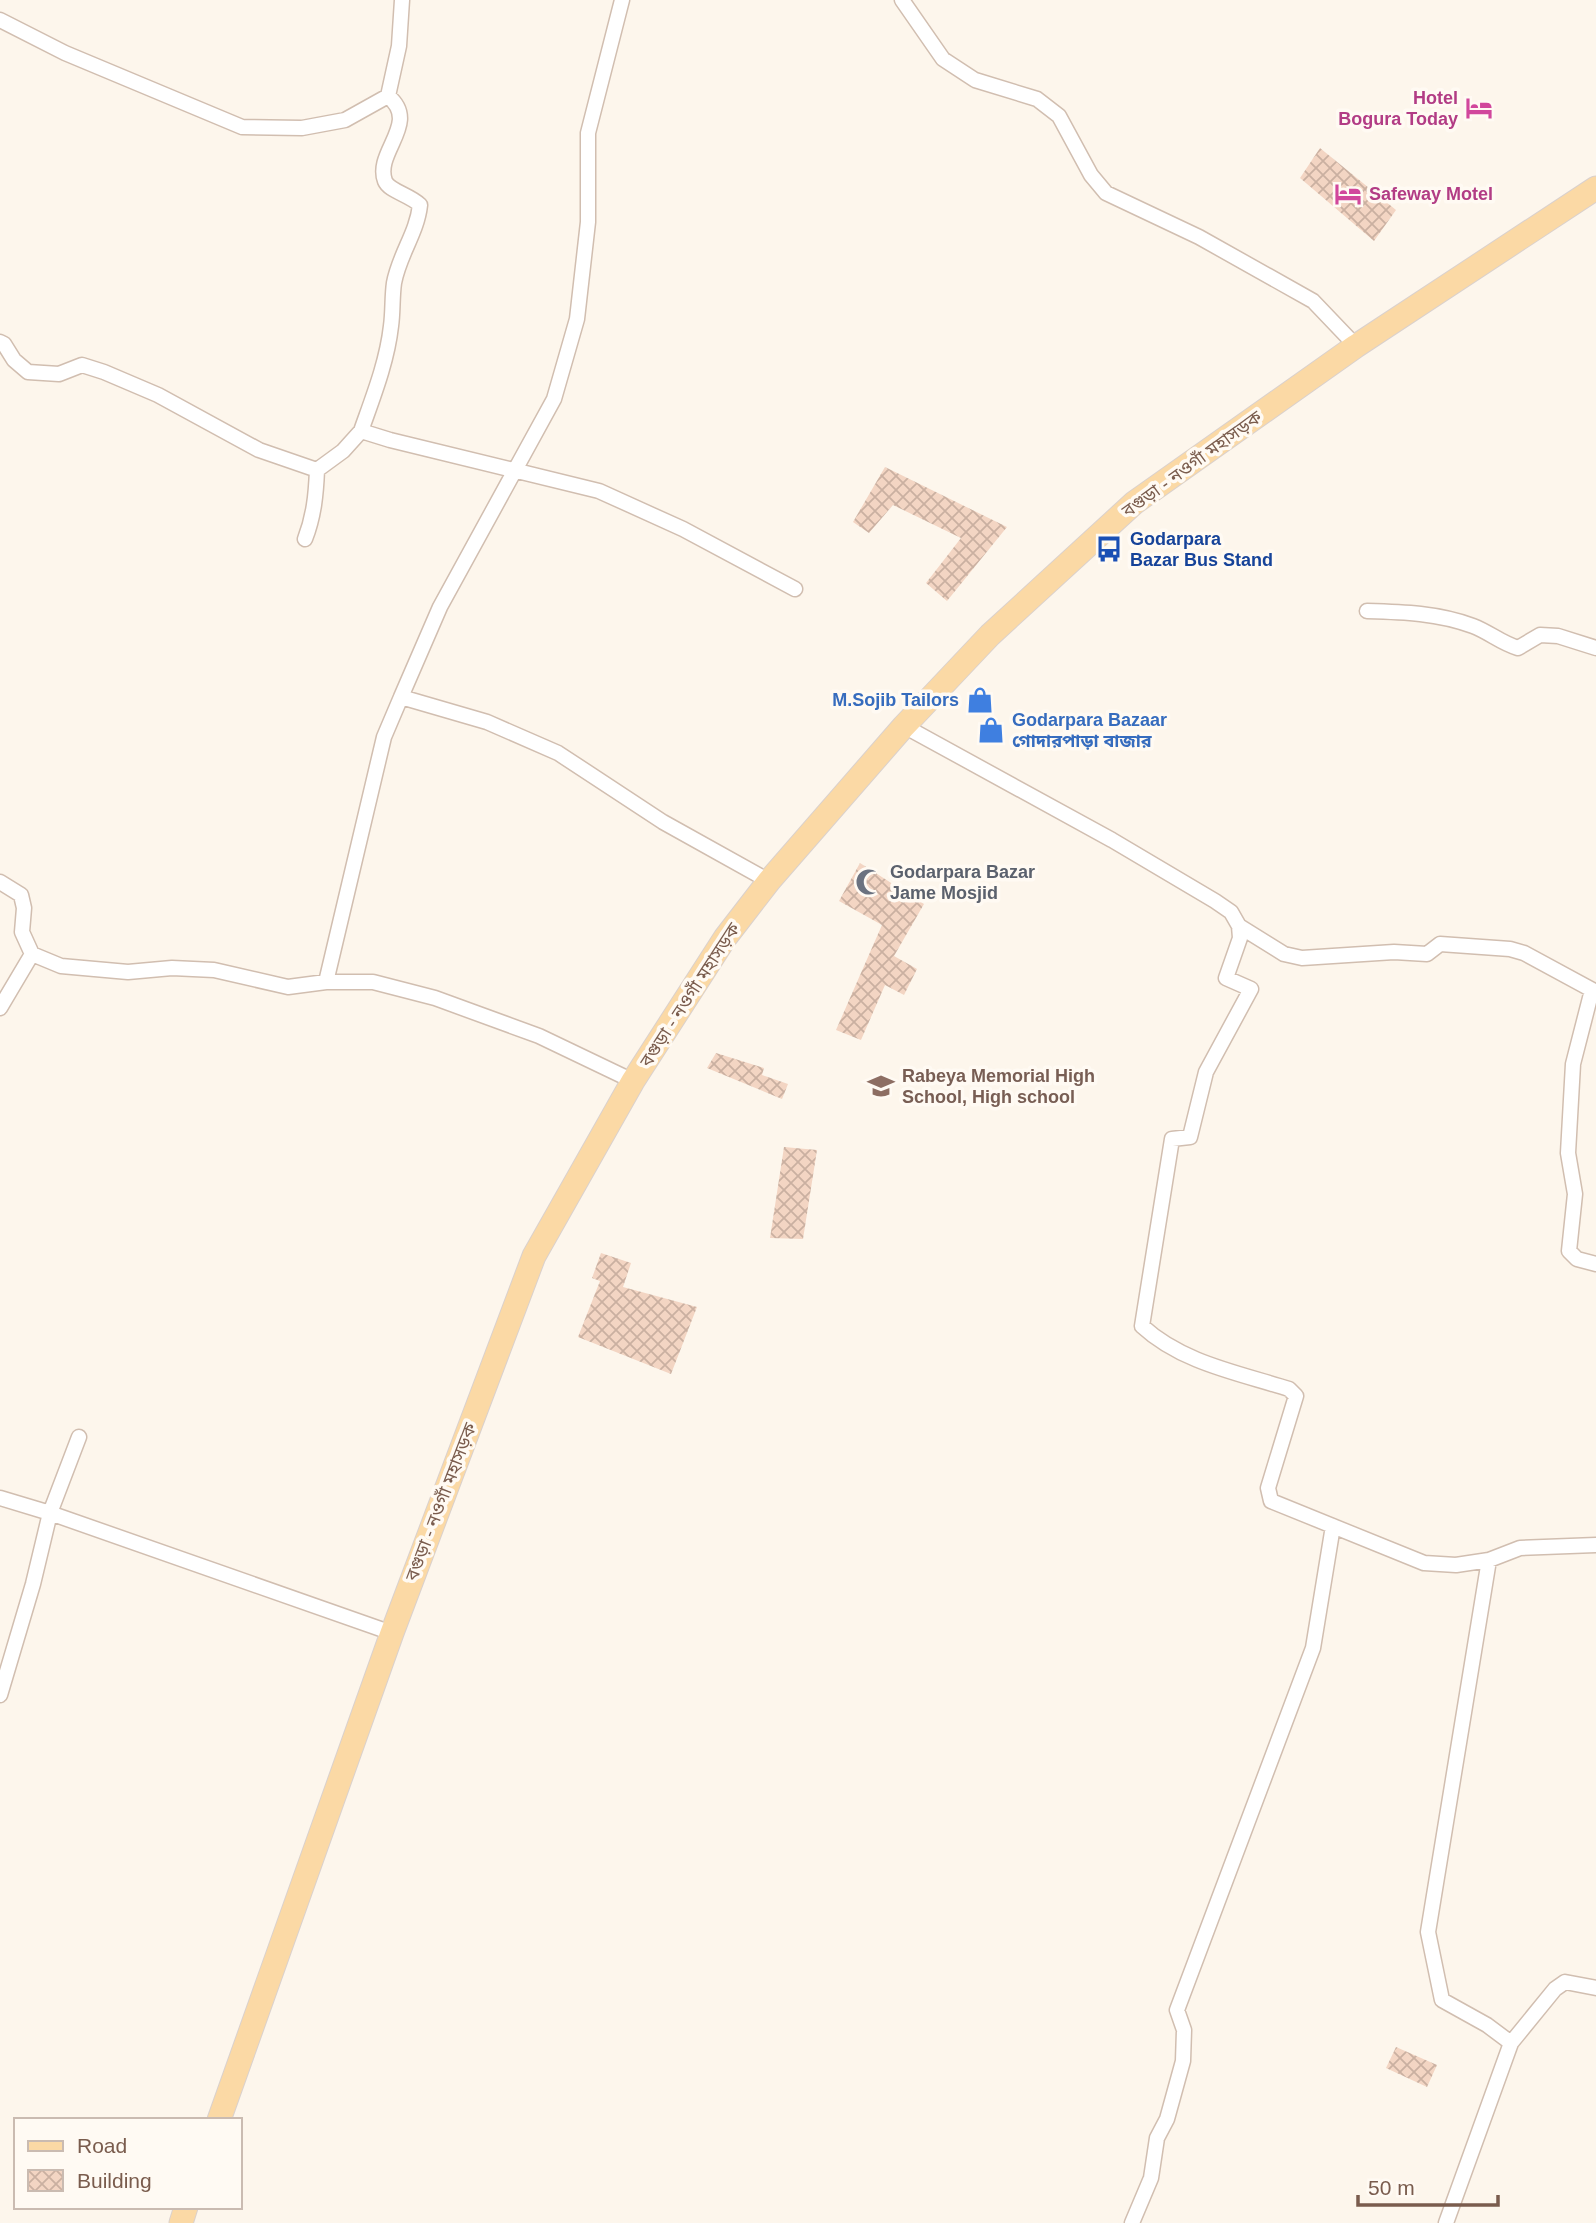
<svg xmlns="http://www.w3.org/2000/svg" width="1596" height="2223" viewBox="0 0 1596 2223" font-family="Arial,'Noto Sans Bengali',sans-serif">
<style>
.building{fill:url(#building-cross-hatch)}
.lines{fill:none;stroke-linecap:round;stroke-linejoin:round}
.minor-casing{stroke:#d1beb0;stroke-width:17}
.primary-casing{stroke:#dad1cd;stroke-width:25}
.minor{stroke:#fff;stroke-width:14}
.primary{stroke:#fbd9a5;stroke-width:23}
.labels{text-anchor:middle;stroke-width:7;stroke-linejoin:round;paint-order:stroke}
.hotel-label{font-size:18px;font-weight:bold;fill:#b23c85;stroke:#fffaf3;text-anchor:end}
.street-label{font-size:18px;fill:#7a5c4d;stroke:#fffaf3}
.transit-label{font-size:18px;font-weight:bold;fill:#164399;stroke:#fffaf3;text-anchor:start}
.shop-label{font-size:18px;font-weight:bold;fill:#366cbe;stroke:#fffaf3;text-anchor:end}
.worship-label{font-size:18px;font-weight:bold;fill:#5b616d;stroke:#fffaf3;text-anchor:start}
.education-label{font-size:18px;font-weight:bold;fill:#785e54;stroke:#fffaf3;text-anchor:start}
</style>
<defs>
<pattern id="building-cross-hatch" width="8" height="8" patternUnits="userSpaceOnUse" patternTransform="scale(1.75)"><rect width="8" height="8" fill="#f3d5c3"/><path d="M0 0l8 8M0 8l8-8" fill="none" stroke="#cab0a1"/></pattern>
</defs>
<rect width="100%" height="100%" fill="#fdf6ec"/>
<!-- building -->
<path class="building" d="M1320 148 1396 210 1374 241 1300 178Z
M885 467 1007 527 947 601 926 583 961 538 893 505 869 533 853 522Z
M860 863 924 904 894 956 917 969 904 995 885 985 861 1040 836 1030 882 925 839 901Z
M716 1053 764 1068 762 1075 788 1084 782 1099 707 1068Z
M784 1147 817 1150 803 1239 770 1238Z
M601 1253 631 1263 623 1287 697 1307 671 1374 578 1337 600 1281 592 1278Z
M1396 2047 1437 2065 1427 2087 1386 2068Z"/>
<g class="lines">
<!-- minor casing -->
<g class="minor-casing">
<path id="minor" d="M902 0 943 59 975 80 1037 99 1059 116 1091 175 1106 193 1199 237 1313 301 1356 346
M0 20 65 53 242 127 302 128 345 120 388 96
M0 342 4 344 14 360 28 372 59 374 82 365 104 372 158 395 259 450 317 470 343 451 361 431 390 440 599 491 683 529 795 589
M361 431C373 397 387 362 391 326 393 312 392 297 394 283 399 255 417 233 420 205 410 195 389 191 385 181 374 152 421 123 388 96L399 46 402 0
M305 539C314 516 316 494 317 470
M1367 611C1403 612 1438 613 1473 626 1489 632 1501 643 1518 648L1540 635 1558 636 1596 648
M401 697 440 607 554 399 577 319 588 222V133L622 0
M904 726 1112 840 1215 901 1231 912 1239 926 1284 954 1302 958 1394 952 1427 954 1440 944 1510 949 1524 953 1596 992
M0 882 21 895 24 908 22 932 32 954 61 966 128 972 172 968 214 970 288 987 326 982
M1239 926 1240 938 1226 978 1251 989 1206 1072 1190 1137 1172 1139 1142 1326C1182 1363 1239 1373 1289 1389L1296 1396 1268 1488 1271 1501 1424 1563 1456 1565 1489 1560 1520 1548 1596 1545
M1592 990 1573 1064 1568 1153 1575 1194 1569 1251 1577 1259 1596 1264
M0 1008 32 954
M633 1081 539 1036 435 998 373 982H326L384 737 401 697 487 722 558 753 663 822 769 881
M0 1498 50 1513 392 1633
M0 1695 33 1584 50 1513 79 1437
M1511 2043 1555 1989 1565 1982 1596 1988
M1132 2223 1151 2178 1157 2138 1167 2119 1183 2061 1184 2030 1177 2010 1313 1648 1333 1526
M1446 2223 1511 2043 1487 2025 1442 2000 1428 1932 1489 1560"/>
</g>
<!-- primary casing -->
<g class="primary-casing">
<path id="primary" d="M219 2120 392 1633 534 1256 633 1081 725 938 769 881 904 726 990 635 1134 503 1356 346 1596 188
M181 2223 186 2207"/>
</g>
<!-- minor -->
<use href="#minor" class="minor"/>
<!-- primary -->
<use href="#primary" class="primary"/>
</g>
<!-- icons -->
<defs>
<g id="hotel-bare" transform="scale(2.1)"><path d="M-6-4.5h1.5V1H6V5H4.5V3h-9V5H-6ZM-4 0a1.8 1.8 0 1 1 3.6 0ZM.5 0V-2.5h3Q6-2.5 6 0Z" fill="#d1479c" stroke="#fffaf3" stroke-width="2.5" paint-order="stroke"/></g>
<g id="bus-bare" transform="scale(2.1)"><path d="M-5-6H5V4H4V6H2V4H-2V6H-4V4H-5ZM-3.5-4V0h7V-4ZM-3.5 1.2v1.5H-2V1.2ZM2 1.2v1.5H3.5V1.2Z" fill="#1a4fb4" stroke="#fffaf3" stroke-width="2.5" paint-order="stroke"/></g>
<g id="shop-bare" transform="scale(2.1)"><path d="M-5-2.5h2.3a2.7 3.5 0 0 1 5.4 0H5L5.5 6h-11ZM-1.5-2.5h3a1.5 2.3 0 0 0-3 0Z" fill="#3f7fe0" stroke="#fffaf3" stroke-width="2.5" paint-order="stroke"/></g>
<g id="mosque-bare" transform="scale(2.1)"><path d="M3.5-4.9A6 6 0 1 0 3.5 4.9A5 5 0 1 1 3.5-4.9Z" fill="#6b7280" stroke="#fffaf3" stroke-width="2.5" paint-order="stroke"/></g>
<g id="school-bare" transform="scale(2.1)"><path d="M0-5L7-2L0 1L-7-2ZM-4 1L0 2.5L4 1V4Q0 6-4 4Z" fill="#8d6e63" stroke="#fffaf3" stroke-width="2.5" paint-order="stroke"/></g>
</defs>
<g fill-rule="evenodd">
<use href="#hotel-bare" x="1479" y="108"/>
<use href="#hotel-bare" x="1348" y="194"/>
<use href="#bus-bare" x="1109" y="549"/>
<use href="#shop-bare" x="980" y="700"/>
<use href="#shop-bare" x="991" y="730"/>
<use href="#mosque-bare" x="869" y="882"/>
<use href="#school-bare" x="881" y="1086"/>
</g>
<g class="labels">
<!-- hotel labels -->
<g class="hotel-label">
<text x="1458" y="104">Hotel<tspan x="1458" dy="21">Bogura Today</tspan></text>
<text x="1369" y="200" text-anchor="start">Safeway Motel</text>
</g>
<!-- street labels -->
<g class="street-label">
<text transform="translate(1192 464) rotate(-36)" y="6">বগুড়া - নওগাঁ মহাসড়ক</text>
<text transform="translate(690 995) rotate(-57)" y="6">বগুড়া - নওগাঁ মহাসড়ক</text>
<text transform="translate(441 1502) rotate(-69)" y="6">বগুড়া - নওগাঁ মহাসড়ক</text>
</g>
<!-- transit labels -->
<g class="transit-label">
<text x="1130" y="545">Godarpara<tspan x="1130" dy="21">Bazar Bus Stand</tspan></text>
</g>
<!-- shop labels -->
<g class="shop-label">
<text x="959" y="706">M.Sojib Tailors</text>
<text x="1012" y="726" text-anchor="start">Godarpara Bazaar<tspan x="1012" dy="21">গোদারপাড়া বাজার</tspan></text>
</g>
<!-- worship labels -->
<g class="worship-label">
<text x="890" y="878">Godarpara Bazar<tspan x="890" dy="21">Jame Mosjid</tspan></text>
</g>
<!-- education labels -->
<g class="education-label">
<text x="902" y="1082">Rabeya Memorial High<tspan x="902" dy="21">School, High school</tspan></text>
</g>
</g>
<!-- legend -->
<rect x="14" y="2118" width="228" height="91" fill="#fffaf3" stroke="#cabbb1" stroke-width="2"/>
<rect x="28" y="2141" width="35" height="10" fill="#fbd9a5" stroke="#cabbb1" stroke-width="2"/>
<text x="77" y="2153" font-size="21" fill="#7a5c4d">Road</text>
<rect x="28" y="2170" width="35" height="21" fill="url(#building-cross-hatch)" stroke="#cabbb1" stroke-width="2"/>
<text x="77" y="2188" font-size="21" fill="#7a5c4d">Building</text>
<!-- scale -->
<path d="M1358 2195v10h140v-10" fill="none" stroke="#7a5c4d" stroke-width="3.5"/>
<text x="1368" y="2195" font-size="21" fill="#7a5c4d" stroke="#fffaf3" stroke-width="5" paint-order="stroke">50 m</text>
</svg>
